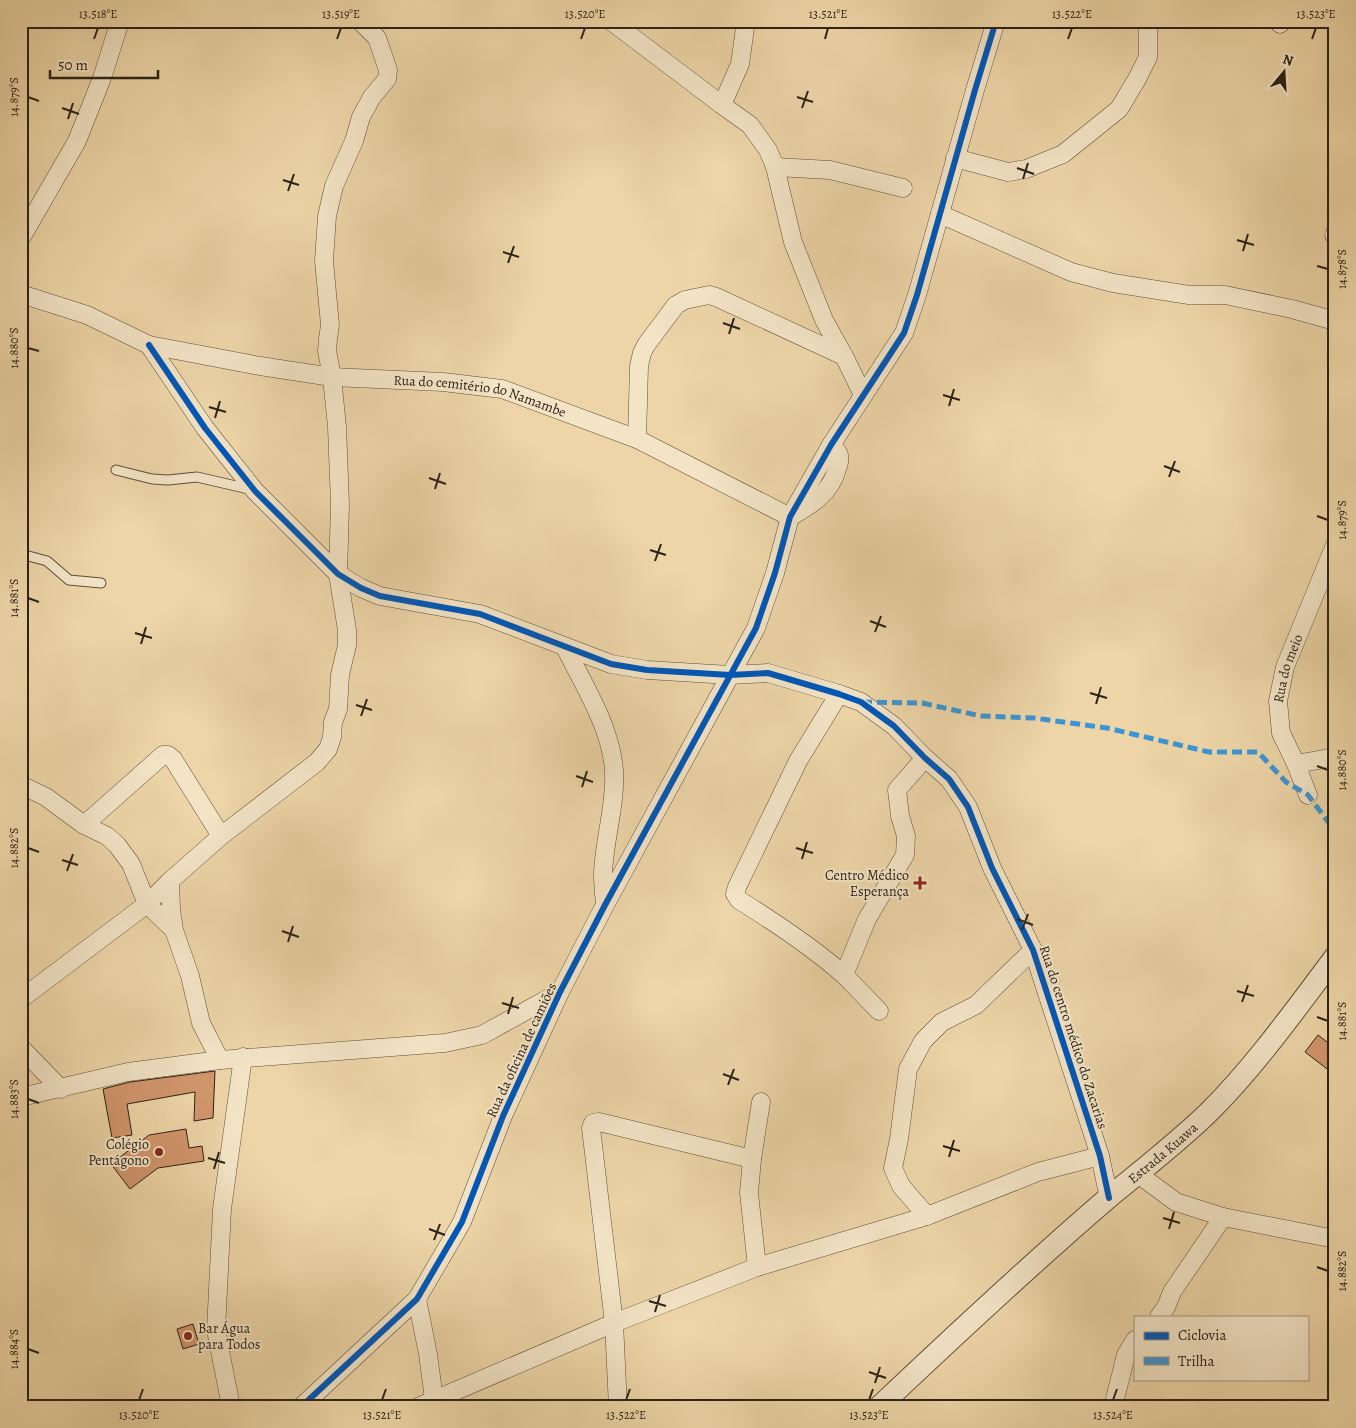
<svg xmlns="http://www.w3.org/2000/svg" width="1356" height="1428" viewBox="0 0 1356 1428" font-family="Alegreya,serif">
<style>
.building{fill:#d2966d;stroke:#2b2219}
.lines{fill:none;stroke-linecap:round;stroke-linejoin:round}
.service-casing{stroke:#5c4f3c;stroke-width:11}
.minor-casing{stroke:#5c4f3c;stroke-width:19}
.tertiary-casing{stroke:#5c4f3c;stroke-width:23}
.service{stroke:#f3e4c6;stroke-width:9}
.minor{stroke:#f3e4c6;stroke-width:18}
.tertiary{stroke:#f3e4c6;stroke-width:21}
.quiet{stroke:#3c95d4;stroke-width:5;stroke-dasharray:10 5;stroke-linecap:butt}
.cycleway-casing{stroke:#f3e4c6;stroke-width:9}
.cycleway{stroke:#0057b8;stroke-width:6}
.ticks{fill:none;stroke:#2b2219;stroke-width:2}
.poi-dot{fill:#8f2418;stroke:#f3e4c6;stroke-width:2}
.labels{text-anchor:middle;stroke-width:4;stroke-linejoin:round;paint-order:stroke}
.street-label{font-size:14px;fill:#2b2219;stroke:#f3e4c6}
.poi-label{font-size:14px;fill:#2b2219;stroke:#f3e4c6;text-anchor:end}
.neatline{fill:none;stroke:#2b2219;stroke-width:2}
.ticks-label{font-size:12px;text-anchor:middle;fill:#2b2219}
</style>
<rect width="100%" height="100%" fill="#edd5a7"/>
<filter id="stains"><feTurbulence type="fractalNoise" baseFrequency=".004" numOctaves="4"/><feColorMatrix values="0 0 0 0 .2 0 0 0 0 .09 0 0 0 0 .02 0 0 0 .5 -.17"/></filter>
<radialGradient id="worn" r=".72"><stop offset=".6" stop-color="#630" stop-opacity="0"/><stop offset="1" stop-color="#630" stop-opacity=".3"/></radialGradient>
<!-- building -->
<path class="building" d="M1318 1035 1335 1048V1075L1305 1052Z
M215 1071 213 1118 194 1121 195 1092 127 1104 132 1135 112 1138 103 1089 130 1082Z
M186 1129 189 1148 202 1146 204 1161 158 1168 130 1189 111 1164 149 1135Z
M193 1324 199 1344 183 1349 177 1329Z"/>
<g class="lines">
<!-- service casing -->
<g class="service-casing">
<path id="service" d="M116 470 152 479 168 480 197 477 253 490
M21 554 47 561 69 580 101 583"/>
</g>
<!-- minor casing -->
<g class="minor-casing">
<g id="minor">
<path d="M611 21 722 105 750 125 768 150 775 167 793 242 824 320 844 356 863 395"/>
<path d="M1280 24 1283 21"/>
<path d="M722 105 740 64 746 21"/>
<path d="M955 158 1008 172 1026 169 1063 154 1119 109 1137 79 1148 57V21"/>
<path d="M775 167 830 170 903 188"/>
<path d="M940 214 1071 272 1113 283 1189 295H1225L1292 309 1335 321"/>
<path d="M1334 235H1335"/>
<path d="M21 238 77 141 102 78 120 21"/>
<path id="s1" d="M21 294 87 315 149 345 260 366 332 377 443 382 502 389 637 439 790 517C811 505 831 493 837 469 839 464 841 458 838 453 837 450 833 447 831 445"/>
<path d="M149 345 205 428 255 491 338 574 361 588 380 596 480 614 611 664 647 670 730 675 768 673 839 694 861 702 894 726 925 758 949 779 968 807 992 868 1033 950 1100 1156 1109 1198"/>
<path d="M637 439 639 366 642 353 646 345 676 305 685 300 709 295 716 297 844 356"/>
<path d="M565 647C584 686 611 727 614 771 616 805 604 840 603 874 603 884 604 894 605 904"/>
<path d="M839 694 798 761 737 887 735 894 739 900C776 923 811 946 844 975"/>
<path d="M1296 764 1335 757"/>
<path d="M21 785 46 797 84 825 107 836 117 845 131 864 147 904 174 930"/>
<path id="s2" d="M1308 795 1296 764 1281 733 1278 701 1285 667 1335 545"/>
<path d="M84 825 163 755H168L173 759 221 836"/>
<path d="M170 881 171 910 174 930 190 976 201 1023 220 1060"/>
<path d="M21 999 147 904 170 881 221 836 317 762 328 749 332 737 333 722 338 709 340 675 347 645V630L338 574 340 504 337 427 332 377 327 351 328 339 330 325 324 261 327 216 334 186 354 141 361 117 372 97 387 79 388 70 377 38 360 21"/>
<path d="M879 1011 844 975 867 919 905 855 906 836 900 816 897 790 925 758"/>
<path d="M21 1048 61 1089"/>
<path d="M21 1097 128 1072 220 1060 445 1043 482 1035 560 992"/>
<path d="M1138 1174 1176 1202 1223 1217 1335 1239"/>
<path d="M927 1216 901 1186 893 1168 899 1139 908 1069 923 1041 942 1022 976 1005 1033 950"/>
<path d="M757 1267 749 1193 752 1159 761 1102"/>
<path d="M417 1299 428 1354 434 1399"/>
<path d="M1159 1317 1166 1307 1172 1292 1223 1217"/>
<path d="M231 1407 216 1330 222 1209 243 1057"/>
<path d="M301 1407 417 1299 462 1222 503 1116 560 992 605 905 756 628 775 573 790 517 831 445 904 333 917 295 975 90 996 21"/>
<path d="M418 1407 614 1323 757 1267 927 1216 1038 1172 1100 1156"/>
<path d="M618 1407 614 1323 591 1128 593 1123 599 1122 752 1159"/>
<path d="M1113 1407 1126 1355 1135 1340"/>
</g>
</g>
<!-- tertiary casing -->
<g class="tertiary-casing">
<g id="tertiary">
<path id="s3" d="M879 1407C954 1336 1030 1265 1108 1198 1142 1170 1177 1143 1209 1112 1256 1065 1295 1010 1335 957"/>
</g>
</g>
<!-- service -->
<use href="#service" class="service"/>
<!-- minor -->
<use href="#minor" class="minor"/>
<!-- tertiary -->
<use href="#tertiary" class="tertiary"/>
<!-- quiet -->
<path class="quiet" d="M862 702 922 703 981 716 1034 718 1107 728 1209 752H1258L1286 782 1308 795 1335 831"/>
<!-- cycleway casing -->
<g class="cycleway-casing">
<path id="cycleway" d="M149 345 205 428 255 491 338 574 361 588 380 596 480 614 611 664 647 670 730 675 768 673 839 694 861 702 894 726 925 758 949 779 968 807 992 868 1033 950 1100 1156 1109 1198
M301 1407 417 1299 462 1222 503 1116 560 992 605 905 756 628 775 573 790 517 831 445 904 333 917 295 975 90 996 21"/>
</g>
<!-- cycleway -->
<use href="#cycleway" class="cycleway"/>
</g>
<!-- ticks -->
<path class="ticks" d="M94 39 98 28M337 39 341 28M581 39 585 28M825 39 828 28M1068 39 1072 28M1312 39 1316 28M28 97 39 101M797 97 813 102M62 108 79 114M802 108 808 91M68 119 73 103M1017 168 1034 174M1023 179 1028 163M283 180 299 185M288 191 294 174M1237 240 1254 245M1243 251 1248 234M503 252 519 257M508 263 514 246M1317 266 1328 269M723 323 740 329M729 334 734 318M28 348 39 351M943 395 960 400M949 406 954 389M209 407 226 412M215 418 220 401M1164 466 1180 472M1169 477 1175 461M429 478 446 484M435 489 440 473M1317 516 1328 520M650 550 666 555M655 561 661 544M28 598 39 602M870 621 886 627M875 632 881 616M135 633 152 638M141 644 146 627M1090 693 1107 698M1096 704 1101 687M356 705 372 710M361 716 367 699M1317 766 1328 770M576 776 593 782M582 787 587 771M28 848 39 852M796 848 813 853M802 859 807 842M62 860 78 865M67 871 73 854M1017 919 1033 925M1022 930 1028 914M282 931 299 937M288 942 293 926M1237 991 1254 996M1242 1002 1248 985M502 1003 519 1008M508 1014 513 997M1317 1017 1328 1021M723 1074 739 1080M728 1085 734 1069M28 1099 39 1103M943 1146 960 1151M949 1157 954 1140M208 1158 225 1163M214 1169 219 1152M1163 1218 1180 1223M429 1229 445 1235M1169 1229 1174 1212M434 1240 440 1224M1317 1267 1328 1271M649 1301 666 1306M655 1312 660 1295M28 1349 39 1353M869 1372 886 1378M875 1383 880 1367M139 1400 143 1389M382 1400 386 1389M626 1400 630 1389M869 1400 873 1389M1113 1400 1117 1389"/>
<!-- markers -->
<g class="poi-dot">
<path d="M917.5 875.5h5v5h5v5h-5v5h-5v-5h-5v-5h5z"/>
<circle cx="159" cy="1152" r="5"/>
<circle cx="188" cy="1336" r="5"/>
</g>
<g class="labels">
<!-- street labels -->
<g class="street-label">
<text dy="5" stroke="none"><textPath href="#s1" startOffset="474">Rua do cemitério do Namambe</textPath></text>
<text dy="5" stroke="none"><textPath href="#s2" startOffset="134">Rua do meio</textPath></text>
<text transform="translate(1074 1037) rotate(72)" y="5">Rua do centro médico do Zacarias</text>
<text transform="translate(521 1050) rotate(-65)" y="5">Rua da oficina de camiões</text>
<text dy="5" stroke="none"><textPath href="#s3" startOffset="381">Estrada Kuawa</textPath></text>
</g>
<!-- poi labels -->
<g class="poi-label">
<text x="909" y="880">Centro Médico<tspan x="909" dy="16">Esperança</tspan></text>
<text x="149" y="1149">Colégio<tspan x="149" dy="16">Pentágono</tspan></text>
<text x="198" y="1333" text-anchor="start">Bar Água<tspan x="198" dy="16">para Todos</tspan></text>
</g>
</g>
<!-- margin -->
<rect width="1356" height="1428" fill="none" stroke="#edd5a7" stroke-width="55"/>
<!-- legend -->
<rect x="1134" y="1316" width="175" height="65" fill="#f3e4c6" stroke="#a39681"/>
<rect x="1144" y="1332" width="25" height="8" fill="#0057b8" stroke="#a39681"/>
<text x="1178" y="1340" font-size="15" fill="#2b2219">Ciclovia</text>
<rect x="1144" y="1357" width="25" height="8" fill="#3c95d4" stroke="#a39681"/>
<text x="1178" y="1366" font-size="15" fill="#2b2219">Trilha</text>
<!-- north arrow -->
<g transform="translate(1284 72) rotate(18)" stroke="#f3e4c6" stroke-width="4" paint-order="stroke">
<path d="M0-4L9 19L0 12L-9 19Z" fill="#2b2219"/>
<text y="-8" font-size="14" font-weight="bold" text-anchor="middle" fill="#2b2219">N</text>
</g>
<!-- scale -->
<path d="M50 70v8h108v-8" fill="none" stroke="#2b2219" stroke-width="2.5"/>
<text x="58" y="70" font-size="15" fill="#2b2219" stroke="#f3e4c6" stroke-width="4" paint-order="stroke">50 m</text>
<rect x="28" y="28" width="1300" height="1372" class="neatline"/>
<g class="ticks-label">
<text x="98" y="18">13.518°E</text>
<text x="341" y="18">13.519°E</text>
<text x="585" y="18">13.520°E</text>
<text x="828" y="18">13.521°E</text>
<text x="1072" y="18">13.522°E</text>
<text x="1316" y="18">13.523°E</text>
<text transform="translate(14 97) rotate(-90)" y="4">14.879°S</text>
<text transform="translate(1342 269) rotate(-90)" y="4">14.878°S</text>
<text transform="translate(14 348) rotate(-90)" y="4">14.880°S</text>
<text transform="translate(1342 520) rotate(-90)" y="4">14.879°S</text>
<text transform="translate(14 598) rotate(-90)" y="4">14.881°S</text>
<text transform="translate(1342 770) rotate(-90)" y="4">14.880°S</text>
<text transform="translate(14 848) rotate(-90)" y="4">14.882°S</text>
<text transform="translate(1342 1021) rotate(-90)" y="4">14.881°S</text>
<text transform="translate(14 1099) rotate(-90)" y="4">14.883°S</text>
<text transform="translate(1342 1271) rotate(-90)" y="4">14.882°S</text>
<text transform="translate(14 1349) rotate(-90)" y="4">14.884°S</text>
<text x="139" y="1419">13.520°E</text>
<text x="382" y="1419">13.521°E</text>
<text x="626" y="1419">13.522°E</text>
<text x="869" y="1419">13.523°E</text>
<text x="1113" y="1419">13.524°E</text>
</g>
<rect width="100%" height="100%" filter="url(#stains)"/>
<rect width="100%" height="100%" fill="url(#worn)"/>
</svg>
